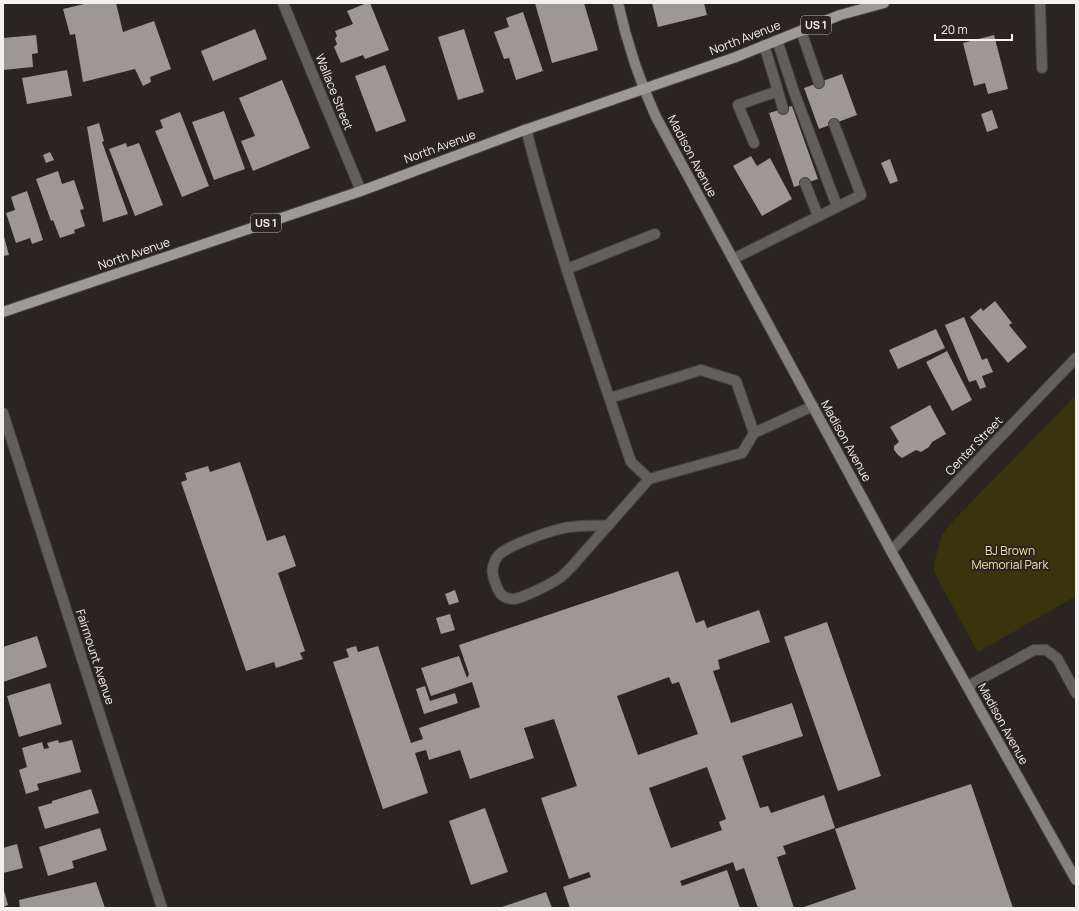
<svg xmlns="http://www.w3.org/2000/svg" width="1079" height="911" viewBox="0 0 1079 911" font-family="Manrope,sans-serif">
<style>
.green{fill:#3a340c}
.building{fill:#9e9797;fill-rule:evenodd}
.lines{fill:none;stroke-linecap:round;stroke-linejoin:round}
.lane-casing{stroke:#46413f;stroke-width:12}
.street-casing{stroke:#46413f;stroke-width:12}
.secondary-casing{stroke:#46413f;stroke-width:12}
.primary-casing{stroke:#46413f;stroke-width:12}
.lane{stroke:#62605e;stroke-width:10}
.street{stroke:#62605e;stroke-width:10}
.secondary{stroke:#84817e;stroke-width:10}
.primary{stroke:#9e9b96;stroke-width:10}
.labels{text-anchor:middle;stroke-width:4;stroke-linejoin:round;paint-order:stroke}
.shield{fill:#2a2422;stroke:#b7b3b2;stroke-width:1}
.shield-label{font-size:11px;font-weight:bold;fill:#f4f0ef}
.street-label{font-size:12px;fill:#f4f0ef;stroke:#2a2422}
.park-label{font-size:12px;fill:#ede39e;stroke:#2a2422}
</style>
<rect width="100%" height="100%" fill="#2a2422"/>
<!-- green -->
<path class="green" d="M1076 395V596L978 652 936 576 934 569 936 556 942 535 955 519Z"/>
<!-- building -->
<path class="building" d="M88 3H116L123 32 154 21 171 69 150 77 151 82 143 86 135 69 83 82 75 34 70 35 63 9Z
M367 3H370L389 50 365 59 363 55 341 63 334 47 337 44 335 39 337 36 335 31 353 24 347 11Z
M535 3H584L598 50 552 63Z
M652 3H704L707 15 658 27Z
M523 12 543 71 516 80 509 58 504 59 494 32 509 27 506 18Z
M255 29 267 59 213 81 201 51Z
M464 29 484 92 458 100 438 37Z
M36 35 38 53 32 54 33 67 3 70V38Z
M994 35 1008 89 988 94 985 83 974 86 963 43Z
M385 65 406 121 376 132 355 76Z
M67 70 72 96 27 104 22 78Z
M842 74 857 115 819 129 804 88Z
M282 80 310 148 253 171 241 141 255 136 239 98Z
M792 106 818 179 794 187 769 113Z
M992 110 998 128 987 132 981 114Z
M224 111 245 169 214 180 192 122Z
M180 112 209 186 182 197 155 131 163 128 160 120Z
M99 123 104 141 102 142 128 214 103 222 87 127Z
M126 143 127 147 139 143 163 205 135 216 109 149Z
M50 152 54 160 46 163 43 155Z
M751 156 757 166 770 158 792 199 762 216 733 166Z
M890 159 898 181 890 184 881 163Z
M58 171 62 184 74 180 84 209 80 210 85 226 74 230 75 233 60 238 53 220 51 221 36 179Z
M27 191 43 240 32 244 30 238 16 243 6 213 15 210 11 197Z
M3 233 9 255 3 256Z
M995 301 1012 323 1009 325 1027 347 1008 363 970 317 981 308 983 311Z
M964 317 982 360 987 358 993 372 982 376 986 387 980 389 976 380 969 382 945 325Z
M936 329 945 348 898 369 889 350Z
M947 351 972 400 952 411 926 362Z
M930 405 946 434 932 442 929 447 921 452 916 450 902 458 898 455 894 450V446L899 442 890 427Z
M240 462 267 541 285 535 296 566 278 573 305 651 300 653 303 659 276 668 274 662 246 671 181 482 187 480 185 473 208 466 210 472Z
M678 571 696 623 704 620 707 628 759 610 770 642 718 660 720 669 713 671 731 723 792 703 803 736 742 756 760 808 768 806 771 813 824 795 835 828 783 846 786 854 777 857 794 908H758L744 868 736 871 733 862 680 881 682 886 727 870 740 908H570L563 887 591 877 589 872 569 879 541 798 577 786 554 719 524 728 534 758 470 779 460 750 429 760 426 750 415 753 428 793 383 809 333 662 349 657 346 649 356 646 358 652 378 646 411 743 423 739 419 728 480 707 472 682 431 696 421 668 459 656 467 678 469 674 459 645ZM669 677 672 684 679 682 698 734 638 755 617 696ZM707 767 726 819 719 822 722 830 671 848 649 788Z
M455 590 459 602 449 605 445 594Z
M450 614 455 630 441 634 436 618Z
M827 622 881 776 838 791 784 637Z
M37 636 47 667 3 682V647Z
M50 683 62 724 19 737 7 696Z
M425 686 430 701 455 693 458 703 424 714 416 689Z
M58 740 59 743 72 740 81 772 37 784 39 790 26 794 19 770 27 767 22 748 42 742 44 749 49 748 47 743Z
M971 784 1013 908H801L856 889 835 829Z
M91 789 99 813 45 829 38 807 52 803V801Z
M485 808 508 872 471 885 449 821Z
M100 828 107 850 72 861 74 868 48 876 39 847Z
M17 844 23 868 3 873V848Z
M96 882 105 908H20L19 900Z
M3 887 8 905 3 907Z
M546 892 552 908H499Z"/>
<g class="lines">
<!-- lane casing -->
<g class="lane-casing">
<path id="lane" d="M1040 3 1042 68
M801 31 819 83
M777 40 794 92 837 206
M778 91 783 109
M526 129C555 242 594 352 631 462L649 479 742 453 754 433 813 406
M754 143 738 105 778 91 764 45
M805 183 818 216
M733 259 861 195 834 124
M567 269 655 234
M610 398 701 370 736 381 754 433
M609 525C594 526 574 525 560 529 547 532 506 546 498 556 492 564 491 573 495 582 497 587 498 592 502 595 505 598 510 599 514 599 523 598 553 583 561 577 565 573 570 569 574 564L649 479
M968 686 1034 650H1046L1057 658 1076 693"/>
</g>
<!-- street casing -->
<g class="street-casing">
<path id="street" d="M283 3 361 191
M3 413 162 908
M891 551 1076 358"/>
</g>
<!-- secondary casing -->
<g class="secondary-casing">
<path id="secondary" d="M618 3C627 43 639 80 656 117L891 551 1076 880"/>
</g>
<!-- primary casing -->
<g class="primary-casing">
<path id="primary" d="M3 312 361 191 522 131 736 57 840 15 884 3"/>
</g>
<!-- lane -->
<use href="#lane" class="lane"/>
<!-- street -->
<use href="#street" class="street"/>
<!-- secondary -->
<use href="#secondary" class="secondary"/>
<!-- primary -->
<use href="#primary" class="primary"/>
</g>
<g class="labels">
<!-- shield labels -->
<g class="shield">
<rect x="801" y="16" width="30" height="18" rx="3"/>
<rect x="251" y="214" width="30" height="18" rx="3"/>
</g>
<g class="shield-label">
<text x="816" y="29">US 1</text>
<text x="266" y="227">US 1</text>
</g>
<!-- street labels -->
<g class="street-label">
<text transform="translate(745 38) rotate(-21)" y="4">North Avenue</text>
<text transform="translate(334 92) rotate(68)" y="4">Wallace Street</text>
<text transform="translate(440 147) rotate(-20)" y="4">North Avenue</text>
<text transform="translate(692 156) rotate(62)" y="4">Madison Avenue</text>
<text transform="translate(134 254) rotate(-19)" y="4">North Avenue</text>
<text transform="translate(846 441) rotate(61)" y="4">Madison Avenue</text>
<text transform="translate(974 446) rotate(-46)" y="4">Center Street</text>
<text transform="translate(95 657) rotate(72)" y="4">Fairmount Avenue</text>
<text transform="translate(1003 724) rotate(61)" y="4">Madison Avenue</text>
</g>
<!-- park labels -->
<g class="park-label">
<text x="1010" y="555">BJ Brown<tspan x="1010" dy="14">Memorial Park</tspan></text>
</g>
</g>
<!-- border -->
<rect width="1079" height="911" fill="none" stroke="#f4f0ef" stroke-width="8"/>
<!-- scale -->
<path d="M935 34v6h77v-6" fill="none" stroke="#f4f0ef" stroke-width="2"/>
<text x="941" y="34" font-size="12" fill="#f4f0ef" stroke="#2a2422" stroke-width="3" paint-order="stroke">20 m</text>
</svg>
